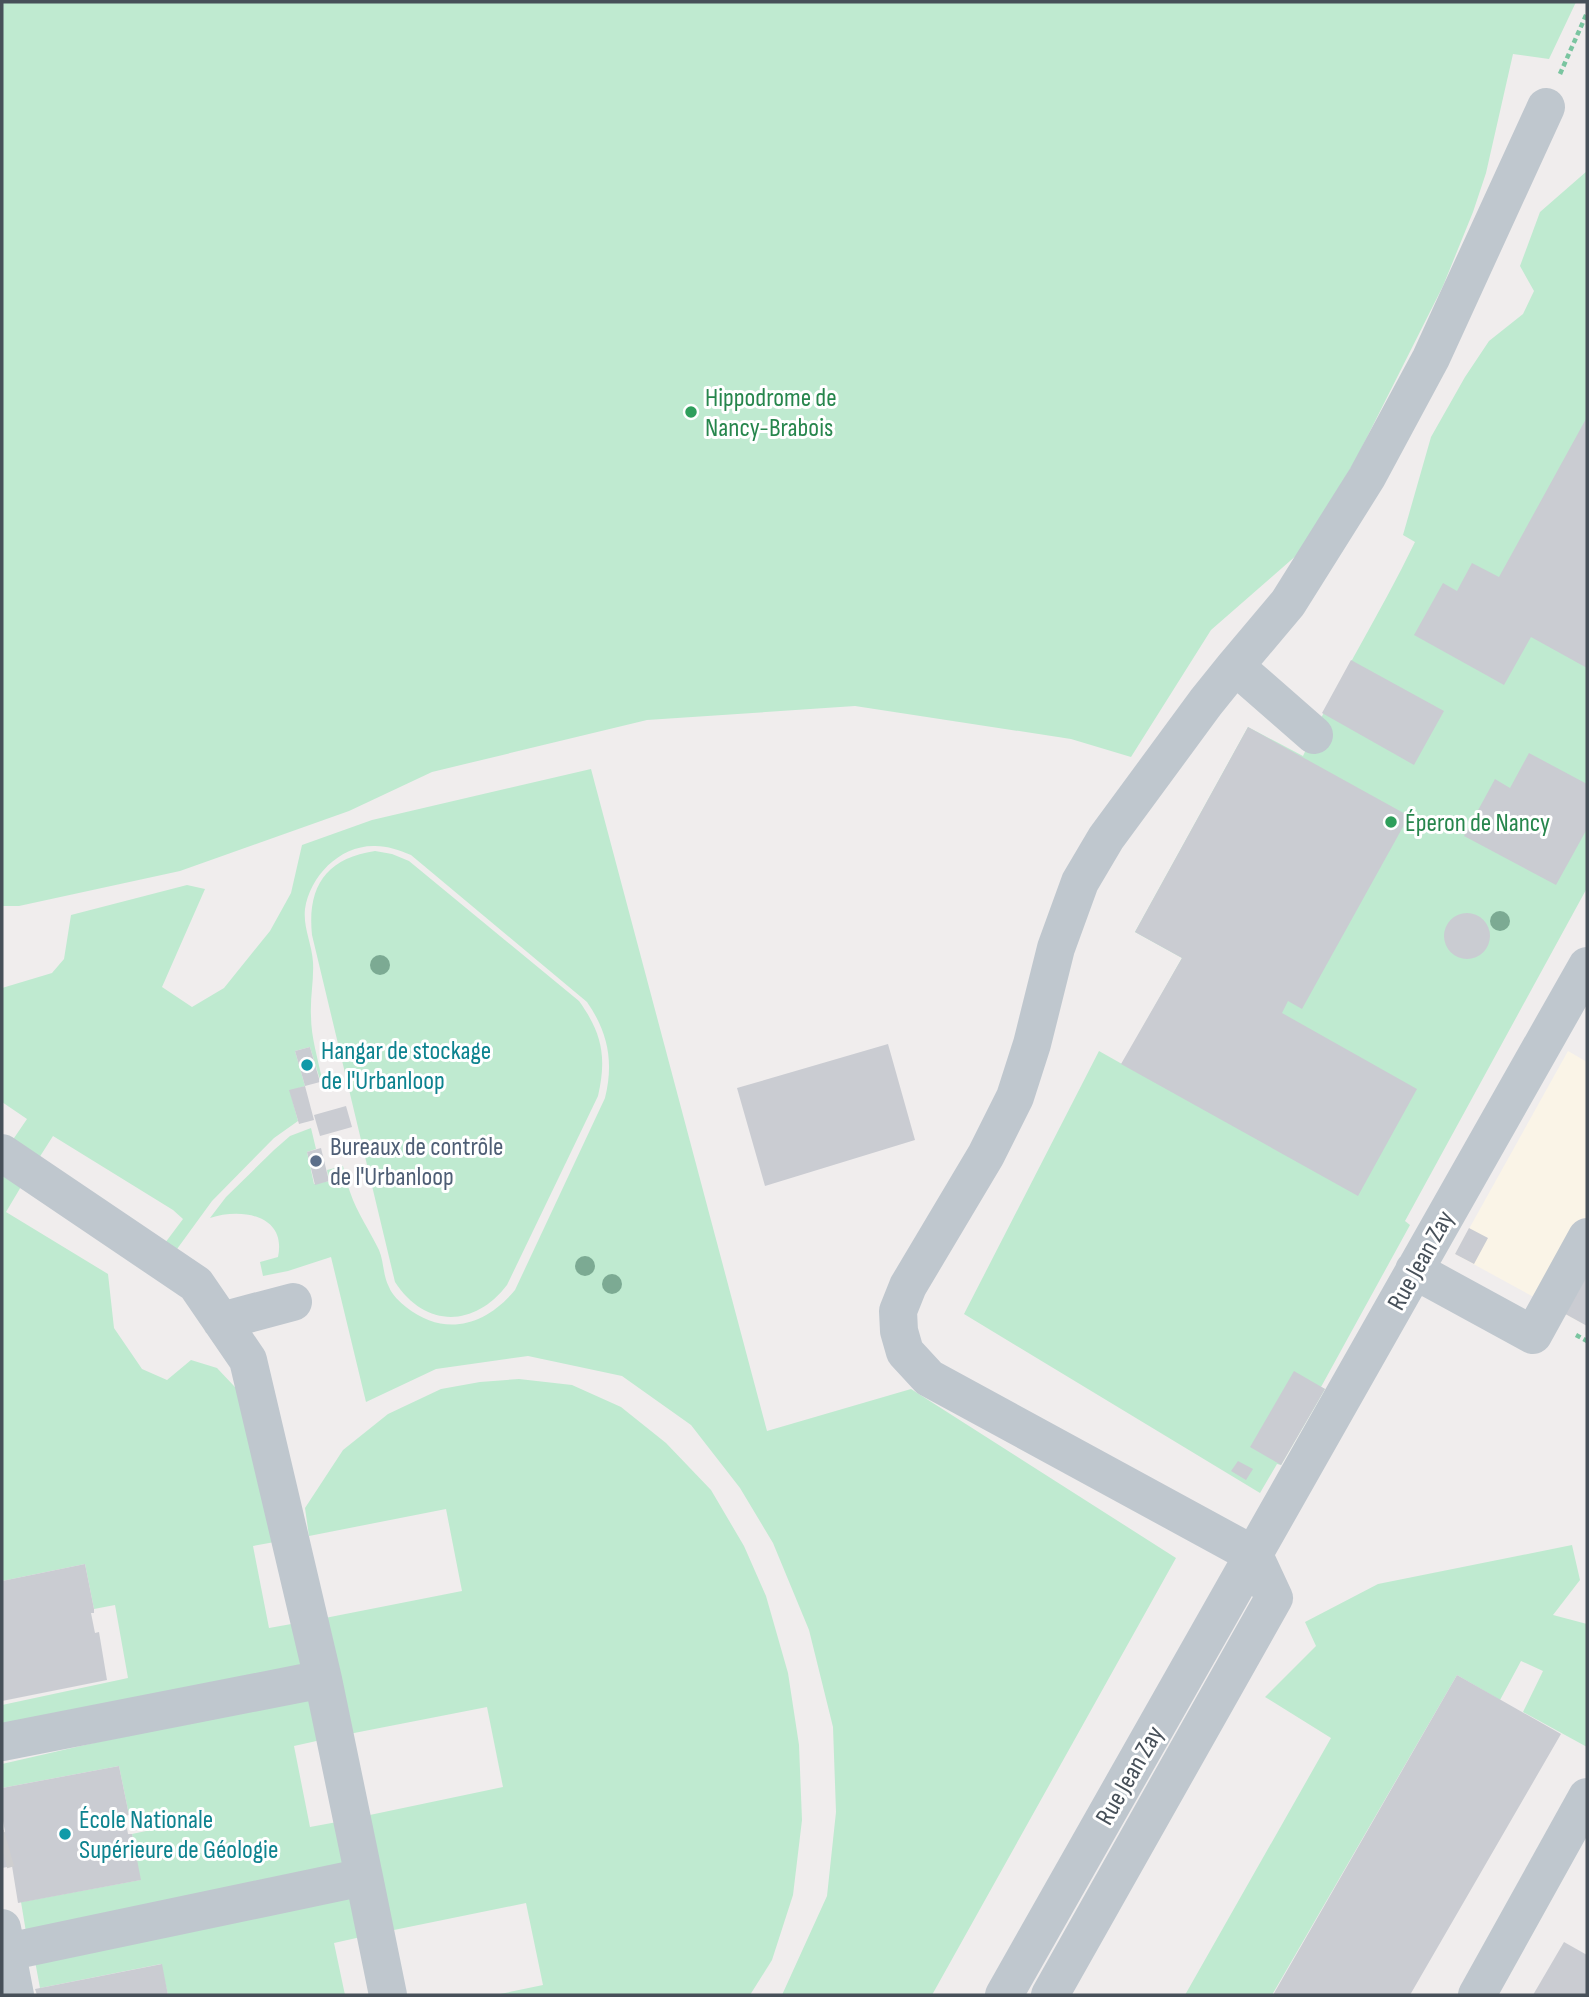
<svg xmlns="http://www.w3.org/2000/svg" width="1589" height="1997" viewBox="0 0 1589 1997" font-family="'Sofia Sans Condensed',sans-serif">
<style>
.commercial{fill:#faf4e7}
.green{fill:#bfead0}
.building{fill:#caccd2}
.lines{fill:none;stroke-linecap:round;stroke-linejoin:round}
.minor-tunnel{stroke:#cececf;stroke-width:38;stroke-dasharray:38 19;stroke-linecap:butt}
.path{stroke:#7ac5a0;stroke-width:4.5;stroke-dasharray:5 3.5;stroke-linecap:butt}
.minor{stroke:#bfc7ce;stroke-width:38}
.tree{fill:#7caa93}
.leisure-dot{fill:#2e9e5b;stroke:#fff;stroke-width:2.5}
.culture-dot{fill:#0f9aa8;stroke:#fff;stroke-width:2.5}
.service-dot{fill:#5c6f8a;stroke:#fff;stroke-width:2.5}
.labels{text-anchor:middle;stroke-width:6;stroke-linejoin:round;paint-order:stroke}
.leisure-label{font-size:26px;fill:#27864d;stroke:#fff;text-anchor:start}
.culture-label{font-size:26px;fill:#0d838f;stroke:#fff;text-anchor:start}
.service-label{font-size:26px;fill:#4e5e75;stroke:#fff;text-anchor:start}
.street-label{font-size:26px;fill:#475059;stroke:#fff}
</style>
<rect width="100%" height="100%" fill="#f0eded"/>
<!-- commercial -->
<path class="commercial" d="M1568 1051 1587 1062V1326L1455 1254Z"/>
<!-- green -->
<path class="green" d="M2 2H1576L1549 59 1513 54 1486 173 1473 212 1443 286 1355 461 1298 554 1211 630 1131 757 1071 739 855 706 647 720 432 772 349 811 180 871 19 906H2Z
M1587 171V888L1405 1221 1410 1225 1321 1387 1325 1389 1281 1465 1277 1464 1260 1493 964 1314 1099 1051 1122 1064 1182 958 1135 932 1248 727 1303 756C1336 682 1380 615 1415 542L1403 535 1431 437 1465 377 1489 341 1523 314 1534 291 1520 266 1540 212Z
M591 769 767 1431 911 1389 1176 1558 932 1995H782L827 1896 836 1812 833 1727 809 1630 773 1543 740 1488 691 1425 622 1376 528 1356 436 1369 366 1402 331 1257 288 1271 263 1276 260 1262 278 1257C287 1214 240 1208 210 1218L226 1197 274 1150 290 1136 311 1128 316 1149 307 1152 314 1184 329 1181 327 1170 343 1166C345 1175 347 1184 350 1192 357 1213 370 1231 379 1250 384 1262 383 1276 389 1287 392 1295 400 1302 406 1307 445 1338 486 1325 515 1290L605 1098C614 1062 608 1032 587 1002L411 855C399 850 388 846 375 846 340 845 310 876 305 909 303 928 312 944 313 962 314 980 310 998 311 1016 311 1037 318 1059 322 1079L320 1080 310 1047 295 1051 305 1086 290 1091 298 1121 274 1138 212 1201 177 1249 165 1243 183 1219 173 1210 53 1136 39 1158 12 1141 27 1119 2 1102V988L52 973 64 959 71 915 187 885 205 889 162 987 192 1007 224 988 270 931 291 893 302 845 372 820Z
M375 851 392 854 409 861 579 1001C602 1033 607 1057 598 1096L507 1285C474 1328 425 1328 395 1282L312 935C307 887 326 858 375 851Z
M2 1171 22 1185 6 1212 108 1274 114 1328 142 1369 167 1380 191 1360 217 1368 250 1403 280 1541 253 1546 269 1628 297 1623 305 1665 2 1724V1705L128 1678 115 1605 94 1609 85 1564 2 1581Z
M519 1379 572 1385 621 1407 666 1443 711 1490 744 1546 766 1596 788 1673 799 1745 802 1820 793 1895 772 1960 750 1995H495L543 1985 526 1903 389 1931 365 1816 503 1787 487 1707 349 1734 325 1618 462 1591 446 1509 309 1536 305 1508 343 1450 388 1414 441 1389 480 1382Z
M1572 1545 1580 1580 1553 1615 1587 1624V1747L1523 1712 1543 1671 1521 1661 1500 1700 1457 1675 1272 1995H1185L1331 1738 1265 1697 1316 1646 1305 1622 1378 1584Z
M312 1693 321 1740 294 1746 310 1827 337 1822 346 1866 26 1932 21 1902 140 1880 132 1834 146 1831 142 1813 129 1815 119 1766 2 1788V1764Z
M351 1890 361 1937 334 1943 345 1995H168L161 1964 40 1988 35 1961Z"/>
<!-- building -->
<path class="building" d="M1587 417V668L1531 637 1504 685 1414 635 1443 583 1457 591 1472 563 1499 577Z
M1351 660 1444 711 1414 765 1322 713Z
M1248 727 1409 816 1302 1009 1288 1001 1282 1013 1417 1089 1358 1196 1121 1064 1182 958 1135 932Z
M1529 753 1587 784V829L1556 885 1464 836 1495 779 1510 788Z
M1444 936a23 23 0 1 1 46 0a23 23 0 1 1-46 0Z
M888 1044 915 1140 765 1186 737 1088Z
M310 1047 320 1082 305 1086 295 1051Z
M305 1086 314 1120 299 1124 289 1090Z
M346 1106 352 1127 320 1136 314 1115Z
M321 1148 329 1181 315 1185 307 1152Z
M1469 1228 1488 1238 1474 1264 1455 1254Z
M1587 1258V1326L1558 1310Z
M1294 1371 1325 1389 1281 1465 1250 1447Z
M1238 1461 1253 1469 1246 1480 1231 1471Z
M85 1564 94 1609V1613H91L95 1633 99 1632 107 1680 2 1701V1581Z
M1457 1675 1561 1734 1410 1995H1273Z
M119 1766 129 1815 125 1816 128 1834H132L141 1880 18 1903 12 1866 2 1868V1833L5 1832 2 1815V1788Z
M1564 1942 1587 1955V1995H1533Z
M162 1964 168 1995H37L35 1989Z"/>
<g class="lines">
<!-- minor-tunnel -->
<path class="minor-tunnel" d="M2 1850 9 1848"/>
<!-- path -->
<path class="path" d="M1560 74 1587 13
M1576 1335 1587 1341"/>
<!-- minor -->
<path class="minor" d="M1235 666 1206 702 1106 838 1080 882 1056 948 1032 1044 1015 1097 986 1155 908 1286 898 1311 899 1331 905 1352 929 1378 1254 1555
M1314 735 1235 666 1288 603 1367 477 1431 358 1546 107
M2 1153 196 1284 248 1360 323 1679
M1414 1270 1533 1335 1587 1237
M221 1321 293 1302
M2 1742 323 1679 364 1877
M2 1928 15 1995
M7 1952 364 1877 388 1995
M1004 1995 1587 966
M1050 1995 1274 1598 1254 1555
M1477 1995 1587 1797"/>
</g>
<!-- trees -->
<g class="tree">
<circle cx="1500" cy="921" r="10"/>
<circle cx="380" cy="965" r="10"/>
<circle cx="585" cy="1266" r="10"/>
<circle cx="612" cy="1284" r="10"/>
</g>
<!-- markers -->
<g class="leisure-dot">
<circle cx="691" cy="412" r="7"/>
<circle cx="1391" cy="822" r="7"/>
</g>
<g class="culture-dot">
<circle cx="307" cy="1065" r="7"/>
<circle cx="65" cy="1834" r="7"/>
</g>
<circle class="service-dot" cx="316" cy="1161" r="7"/>
<g class="labels">
<!-- leisure labels -->
<g class="leisure-label">
<text x="705" y="406">Hippodrome de<tspan x="705" dy="30">Nancy-Brabois</tspan></text>
<text x="1405" y="831">Éperon de Nancy</text>
</g>
<!-- culture labels -->
<g class="culture-label">
<text x="321" y="1059">Hangar de stockage<tspan x="321" dy="30">de l'Urbanloop</tspan></text>
<text x="79" y="1828">École Nationale<tspan x="79" dy="30">Supérieure de Géologie</tspan></text>
</g>
<!-- service labels -->
<g class="service-label">
<text x="330" y="1155">Bureaux de contrôle<tspan x="330" dy="30">de l'Urbanloop</tspan></text>
</g>
<!-- street labels -->
<g class="street-label">
<text transform="translate(1420 1260) rotate(-61)" y="9">Rue Jean Zay</text>
<text transform="translate(1129 1775) rotate(-60)" y="9">Rue Jean Zay</text>
</g>
</g>
<!-- border -->
<rect width="1589" height="1997" fill="none" stroke="#475059" stroke-width="7"/>
</svg>
